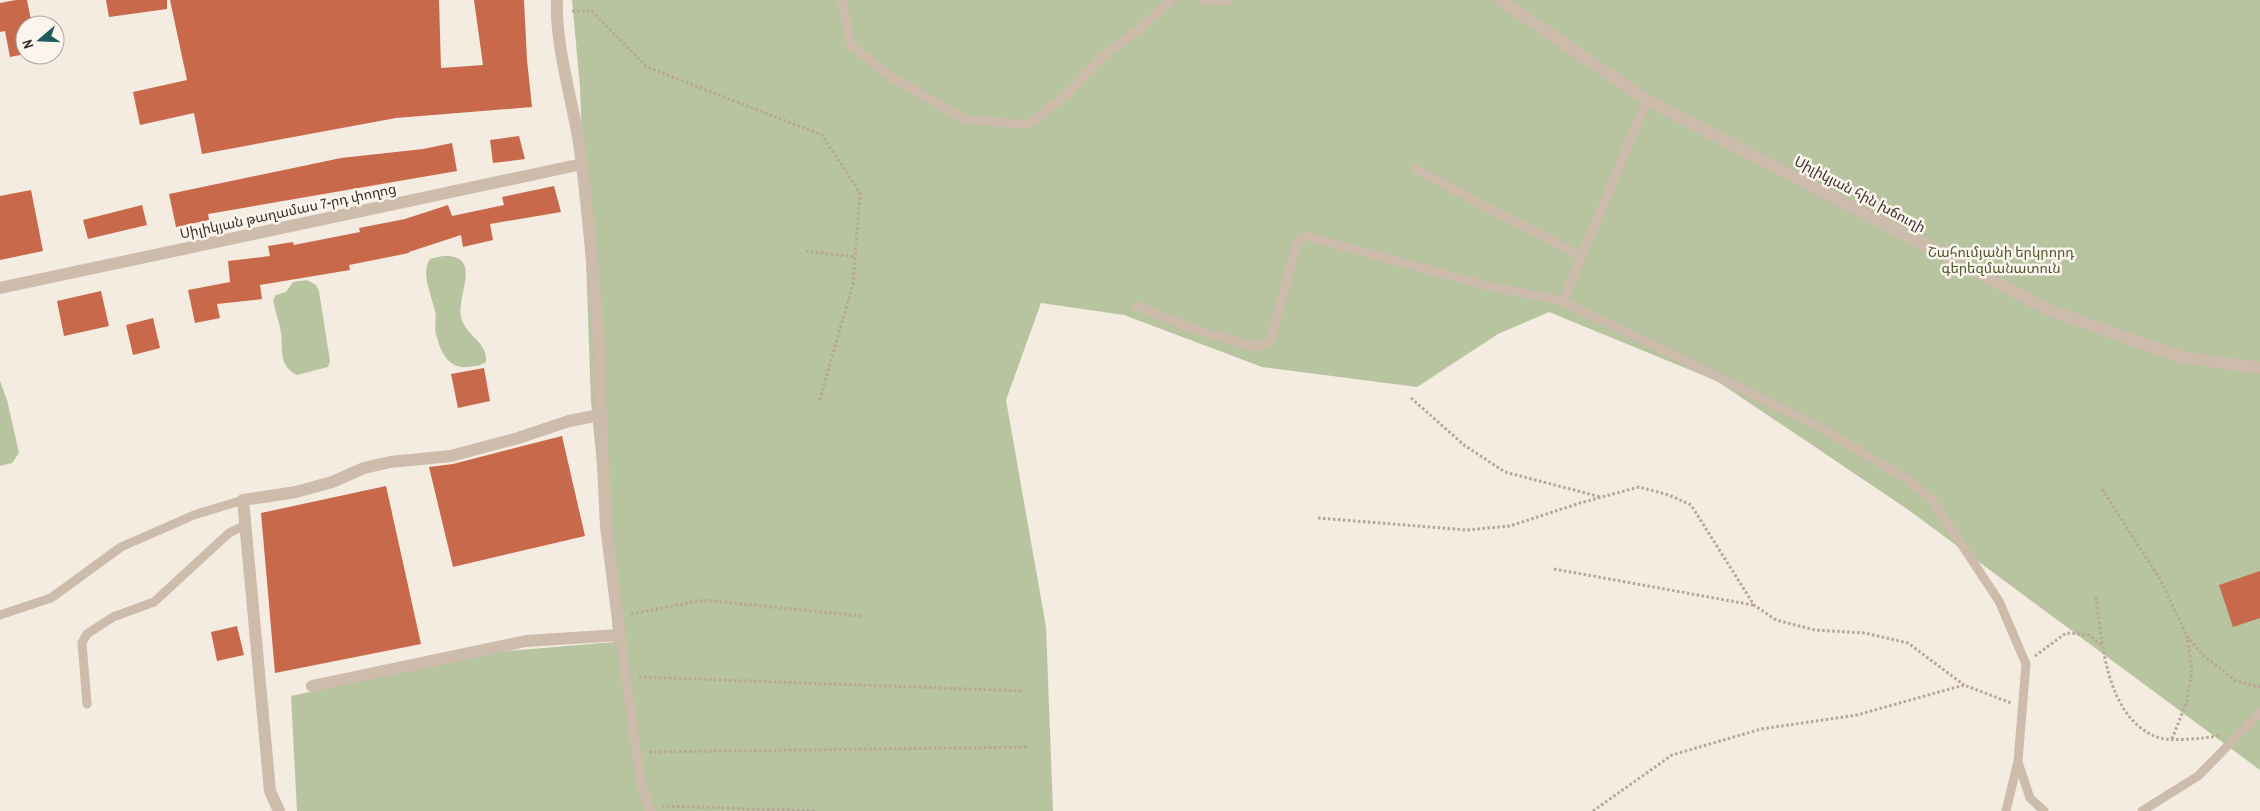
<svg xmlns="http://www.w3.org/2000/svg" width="2260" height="811" viewBox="0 0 2260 811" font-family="'Archivo Narrow','Noto Sans Armenian',sans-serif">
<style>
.green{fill:#b8c4a0}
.building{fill:#c8694b}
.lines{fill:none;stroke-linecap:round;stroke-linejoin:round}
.path{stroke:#b9a596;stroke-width:3;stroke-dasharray:2.5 2.5;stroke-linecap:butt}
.service{stroke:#cdbbac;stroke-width:9}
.minor{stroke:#cdbbac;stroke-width:12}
.tertiary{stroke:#cdbbac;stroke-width:12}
.labels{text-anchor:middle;stroke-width:5;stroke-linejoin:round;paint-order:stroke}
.street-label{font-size:14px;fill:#3b302b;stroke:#fbf5ee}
.park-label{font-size:14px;fill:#4a5a2e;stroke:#fbf5ee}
</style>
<rect width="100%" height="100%" fill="#f4ebe1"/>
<!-- green -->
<path class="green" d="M572 0H2260V770L1910 511 1717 381 1549 312 1498 334 1417 387 1262 367 1124 315 1041 303 1006 400 1046 627 1053 811H297L291 696 486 653 614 642 591 402 580 87Z
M443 256C484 254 456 296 461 317 465 336 488 341 486 362 480 366 475 366 468 367 448 369 440 351 436 334 434 327 437 319 435 311 432 296 420 273 430 259Z
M307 280 316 285 319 291 330 361 328 367 297 375C278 366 283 348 281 332 279 321 275 311 273 300L276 295 286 292 293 282Z
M0 381 7 400 19 453 12 463 0 466Z"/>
<!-- building -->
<path class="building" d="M16 0H27L32 25H25V54L10 57 5 31 0 32V3Z
M106 0H167V9L109 17Z
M170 0H439L441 68 483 65 474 0H524L527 60 532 107 396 118 202 154 194 113 140 125 133 92 187 80Z
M519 136 525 159 493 163 490 140Z
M452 143 457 171 208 214 209 220 176 227 169 194 341 158 423 149Z
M554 186 561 212 490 224 493 240 463 247 461 235 409 252V253L349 265 350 270 260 285 262 299 217 304 220 318 195 323 188 290 230 282 228 261 270 256 268 246 293 242 294 245 360 232 359 228 405 219 448 205 452 216 504 205 502 197Z
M31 190 43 251 0 260V196Z
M142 205 147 225 88 239 83 220Z
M101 291 109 326 64 336 57 301Z
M153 318 160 348 133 355 126 325Z
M484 368 490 401 458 408 451 374Z
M562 436 585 536 453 567 429 467 453 464Z
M386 486 421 644 275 673 261 513Z
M2260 571V618L2233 627 2219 585Z
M237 626 244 655 217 661 211 632Z"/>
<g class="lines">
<!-- path -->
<path class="path" d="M572 11H592L647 67 822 135 860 193 853 284 819 402
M806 251 855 257
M1411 398 1464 445 1505 472 1601 497
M2102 489 2160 579 2187 636 2204 656 2236 681 2260 687
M1318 518 1467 530 1510 526 1580 503 1639 487 1669 495 1691 505 1754 605 1776 620 1815 630 1865 633 1908 643 1964 685
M1554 569 1753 605
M2096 597C2102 643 2106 714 2154 736 2169 743 2203 738 2219 736
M631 614 703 600 861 616
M2035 656 2066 633 2089 635 2102 646
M639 677 1024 691
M2172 739 2187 701 2192 671 2187 637
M649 752 1029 747
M662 806 817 811
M1593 811 1672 755 1761 729 1857 715 1964 685 2011 703"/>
<!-- service -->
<path class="service" d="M842 0 851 45 890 76 964 119 1027 125 1066 95 1104 55 1139 29 1171 0
M1202 0 1226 1
M1415 169 1582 257
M1563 301 1647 100
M1136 306 1199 331 1257 347 1270 342 1297 242 1305 236 1488 286 1563 301 1818 426 1908 480 1932 500 1999 601 2026 664 2018 761 2006 811
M0 615 51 598 121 547 194 515 243 500
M620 635 641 785 651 811
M87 704 82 643 87 634 113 617 154 602 229 533 245 525
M2018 762 2030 798 2044 811
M2142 811 2198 776 2260 713"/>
<!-- minor -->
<path class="minor" d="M0 288 582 164
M312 686 526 641 620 635 606 527 599 378 600 356C594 285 589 213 579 143 572 99 555 44 557 0
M279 811 270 791 243 500 296 492 332 482 364 468 390 462 451 456 518 438 569 421 600 415"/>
<!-- tertiary -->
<path class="tertiary" d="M1500 0 1647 100 2051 311 2181 357 2260 368"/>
</g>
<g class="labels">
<!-- street labels -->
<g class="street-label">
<text transform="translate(1860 194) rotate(28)" y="5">Սիլիկյան հին խճուղի</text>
<text transform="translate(288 211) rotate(-12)" y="5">Սիլիկյան թաղամաս 7-րդ փողոց</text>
</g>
<!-- park labels -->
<g class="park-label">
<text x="2001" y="257">Շահումյանի երկրորդ<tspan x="2001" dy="16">գերեզմանատուն</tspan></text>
</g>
</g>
<!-- north arrow -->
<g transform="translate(40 40) rotate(251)"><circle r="24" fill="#fbf5ee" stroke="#aea6a0"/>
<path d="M0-4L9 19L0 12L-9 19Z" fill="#1f5a5e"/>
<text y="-8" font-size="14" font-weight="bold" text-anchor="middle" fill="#3b302b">N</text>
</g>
</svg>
